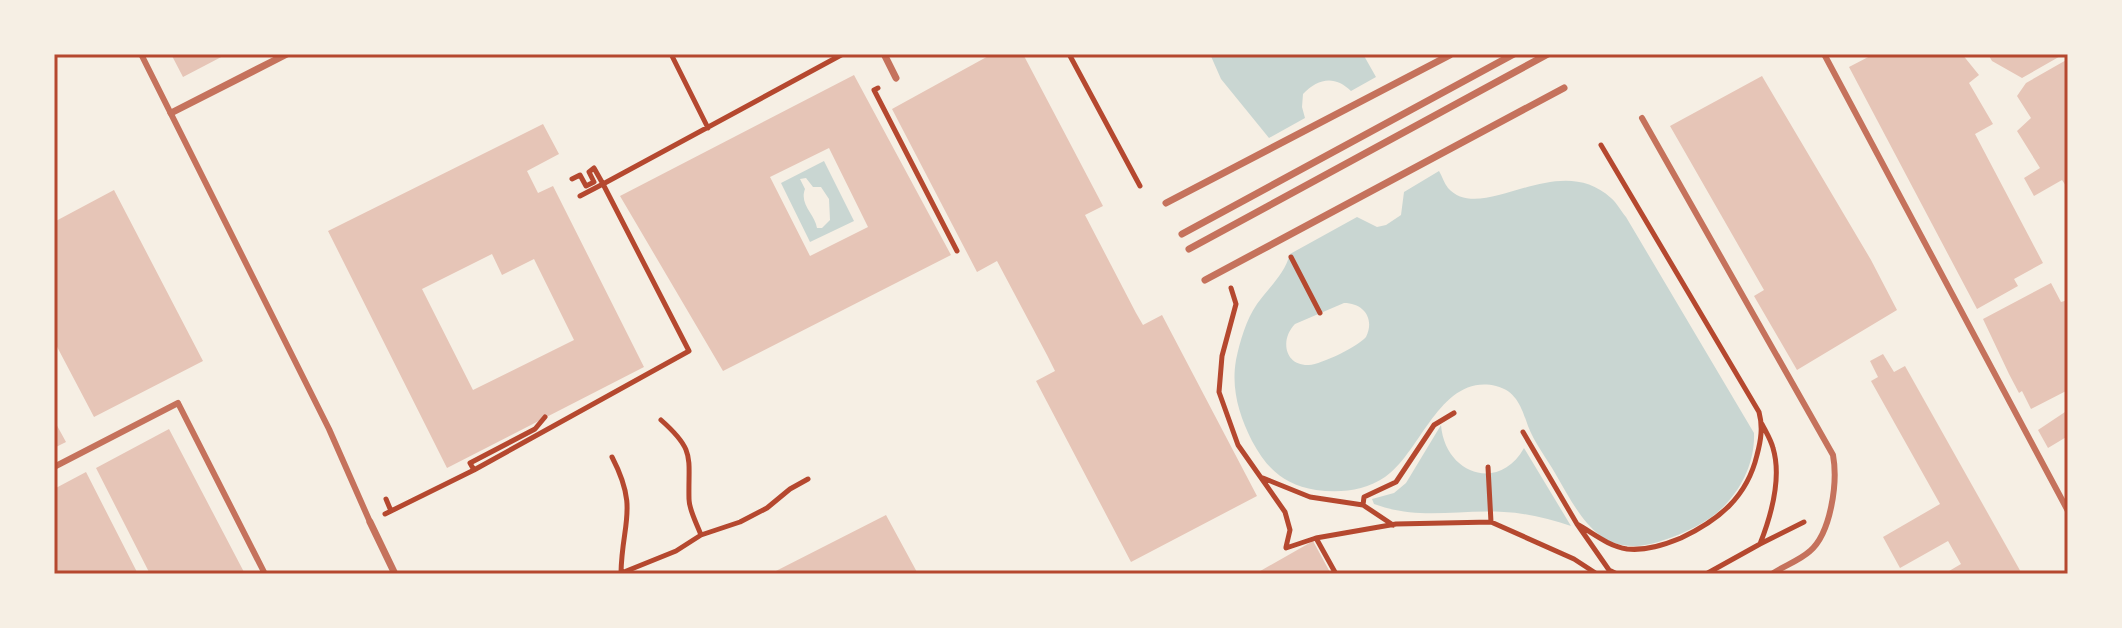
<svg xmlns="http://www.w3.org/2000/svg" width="2122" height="628" viewBox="0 0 2122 628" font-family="'Roboto Condensed',sans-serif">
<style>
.water{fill:#c9d6d2;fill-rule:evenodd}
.building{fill:#e6c5b7;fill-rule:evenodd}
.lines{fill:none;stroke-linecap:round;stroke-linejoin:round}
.path{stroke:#b5482f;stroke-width:5}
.service{stroke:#c5725c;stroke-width:6}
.pedestrian{stroke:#c5725c;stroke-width:7}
.neatline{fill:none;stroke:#b5482f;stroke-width:3}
</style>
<rect width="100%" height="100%" fill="#f6efe4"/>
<!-- water -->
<path class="water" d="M1210 54H1363L1376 77 1351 91C1335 75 1318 78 1303 94L1302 107 1305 118 1269 138 1221 79Z
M824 161 854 221 810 242 781 183ZM806 178 813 187H821L829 199 830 220 822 228H817C815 214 799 205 805 189L800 179Z
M1439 171C1442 176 1444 183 1448 188 1482 226 1557 148 1611 198 1617 203 1621 211 1626 217L1754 433C1755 459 1744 485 1726 504 1711 521 1685 533 1664 540 1602 562 1582 520 1555 473 1547 459 1534 442 1528 426 1522 409 1517 391 1496 386 1440 373 1421 453 1385 477 1365 491 1340 493 1316 490 1284 485 1267 469 1252 441 1239 415 1231 389 1236 360 1240 341 1246 320 1257 304 1270 286 1284 275 1290 254L1357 217 1377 227 1386 225 1401 215 1404 192ZM1344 303C1364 303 1375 319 1366 337 1357 347 1322 364 1309 365 1284 366 1280 339 1295 324Z
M1441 425C1445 474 1499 493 1524 448L1571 526C1549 519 1527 513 1504 512 1456 509 1421 521 1374 504L1372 499 1394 493 1406 483Z"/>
<!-- building -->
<path class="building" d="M171 54H227L183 77Z
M992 54H1023L1103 206 1085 215 1136 313 1143 325 1162 315 1257 496 1131 562 1036 381 1055 371 1047 355 997 261 977 272 892 109Z
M1874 54H1962L1979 75 1969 83 1993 124 1975 134 2043 263 2014 279 2018 286 1977 309 1849 67Z
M1988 54H2064L2022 78 1992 61Z
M2068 59V189L2062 180 2034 196 2024 178 2040 168 2017 131 2031 118 2017 96 2026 83Z
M854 75 951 255 723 371 620 196ZM829 148 868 227 810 256 770 177Z
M1762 76 1871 260 1897 310 1797 370 1754 296 1764 290 1670 126Z
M543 124 559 154 527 171 538 193 553 186 644 367 447 468 328 231ZM492 254 502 275 534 259 574 340 473 390 422 289Z
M114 190 203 361 94 417 54 341V222Z
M2051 283 2061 302 2068 300V390L2031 409 2022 391 2019 393 2009 374 1983 319Z
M1883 354 1894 372 1905 366 2022 574H1944L1961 564 1948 541 1900 568 1883 537 1940 504 1871 381 1878 377 1870 361Z
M2068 410V436L2048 448 2038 430Z
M54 420 66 442 54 448Z
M169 429 245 574H150L96 468Z
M86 472 138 574H54V489Z
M886 515 918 574H770Z
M1313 541 1331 574H1255Z"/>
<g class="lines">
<!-- path -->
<path class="path" d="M671 54 708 128
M1069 54 1140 186
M878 88 874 90 957 251
M572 179 580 175 586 186 594 182 589 172 594 168 603 184 580 196
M1291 257 1320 313
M1231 288 1236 304 1222 356 1219 392 1238 445 1285 512 1290 530 1286 547
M661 420C696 451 688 457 689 499 689 510 697 524 701 535
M1523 432 1577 524 1609 570 1617 574
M612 457C639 509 622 522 621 573
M1488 467 1491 522
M474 470 470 463 535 429 545 417
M1263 478 1310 497 1363 505 1393 525
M386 499 391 511
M1363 505 1364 497 1396 482 1434 425 1454 413
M385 514 474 470 689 351 603 184 843 54
M1577 524C1593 533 1608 546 1627 549 1646 551 1664 545 1681 538 1719 520 1747 497 1757 455 1761 440 1763 427 1759 412L1601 145
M1316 538 1336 574
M1760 544 1804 522
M1286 548 1316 538 1396 524 1491 522 1574 559 1597 574
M619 574 676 551 701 535 740 522 767 508 790 489 808 479
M1706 574 1760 544C1771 516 1782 478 1773 448 1771 440 1766 432 1762 424"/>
<!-- service -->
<path class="service" d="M141 54 329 429 370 522
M1824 54 2068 511
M1642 118 1833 455C1838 482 1831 533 1810 551 1799 561 1783 566 1772 574
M54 467 178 403 265 574"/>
<!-- pedestrian -->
<path class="pedestrian" d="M884 54 896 78
M171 113 287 54
M1166 203 1450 55
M1182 234 1514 54
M1189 249 1548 54
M1205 280 1564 88
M370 522 395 574"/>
</g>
<!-- border -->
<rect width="2122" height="628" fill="none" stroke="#f6efe4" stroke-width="112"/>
<rect x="56" y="56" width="2010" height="516" class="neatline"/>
</svg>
